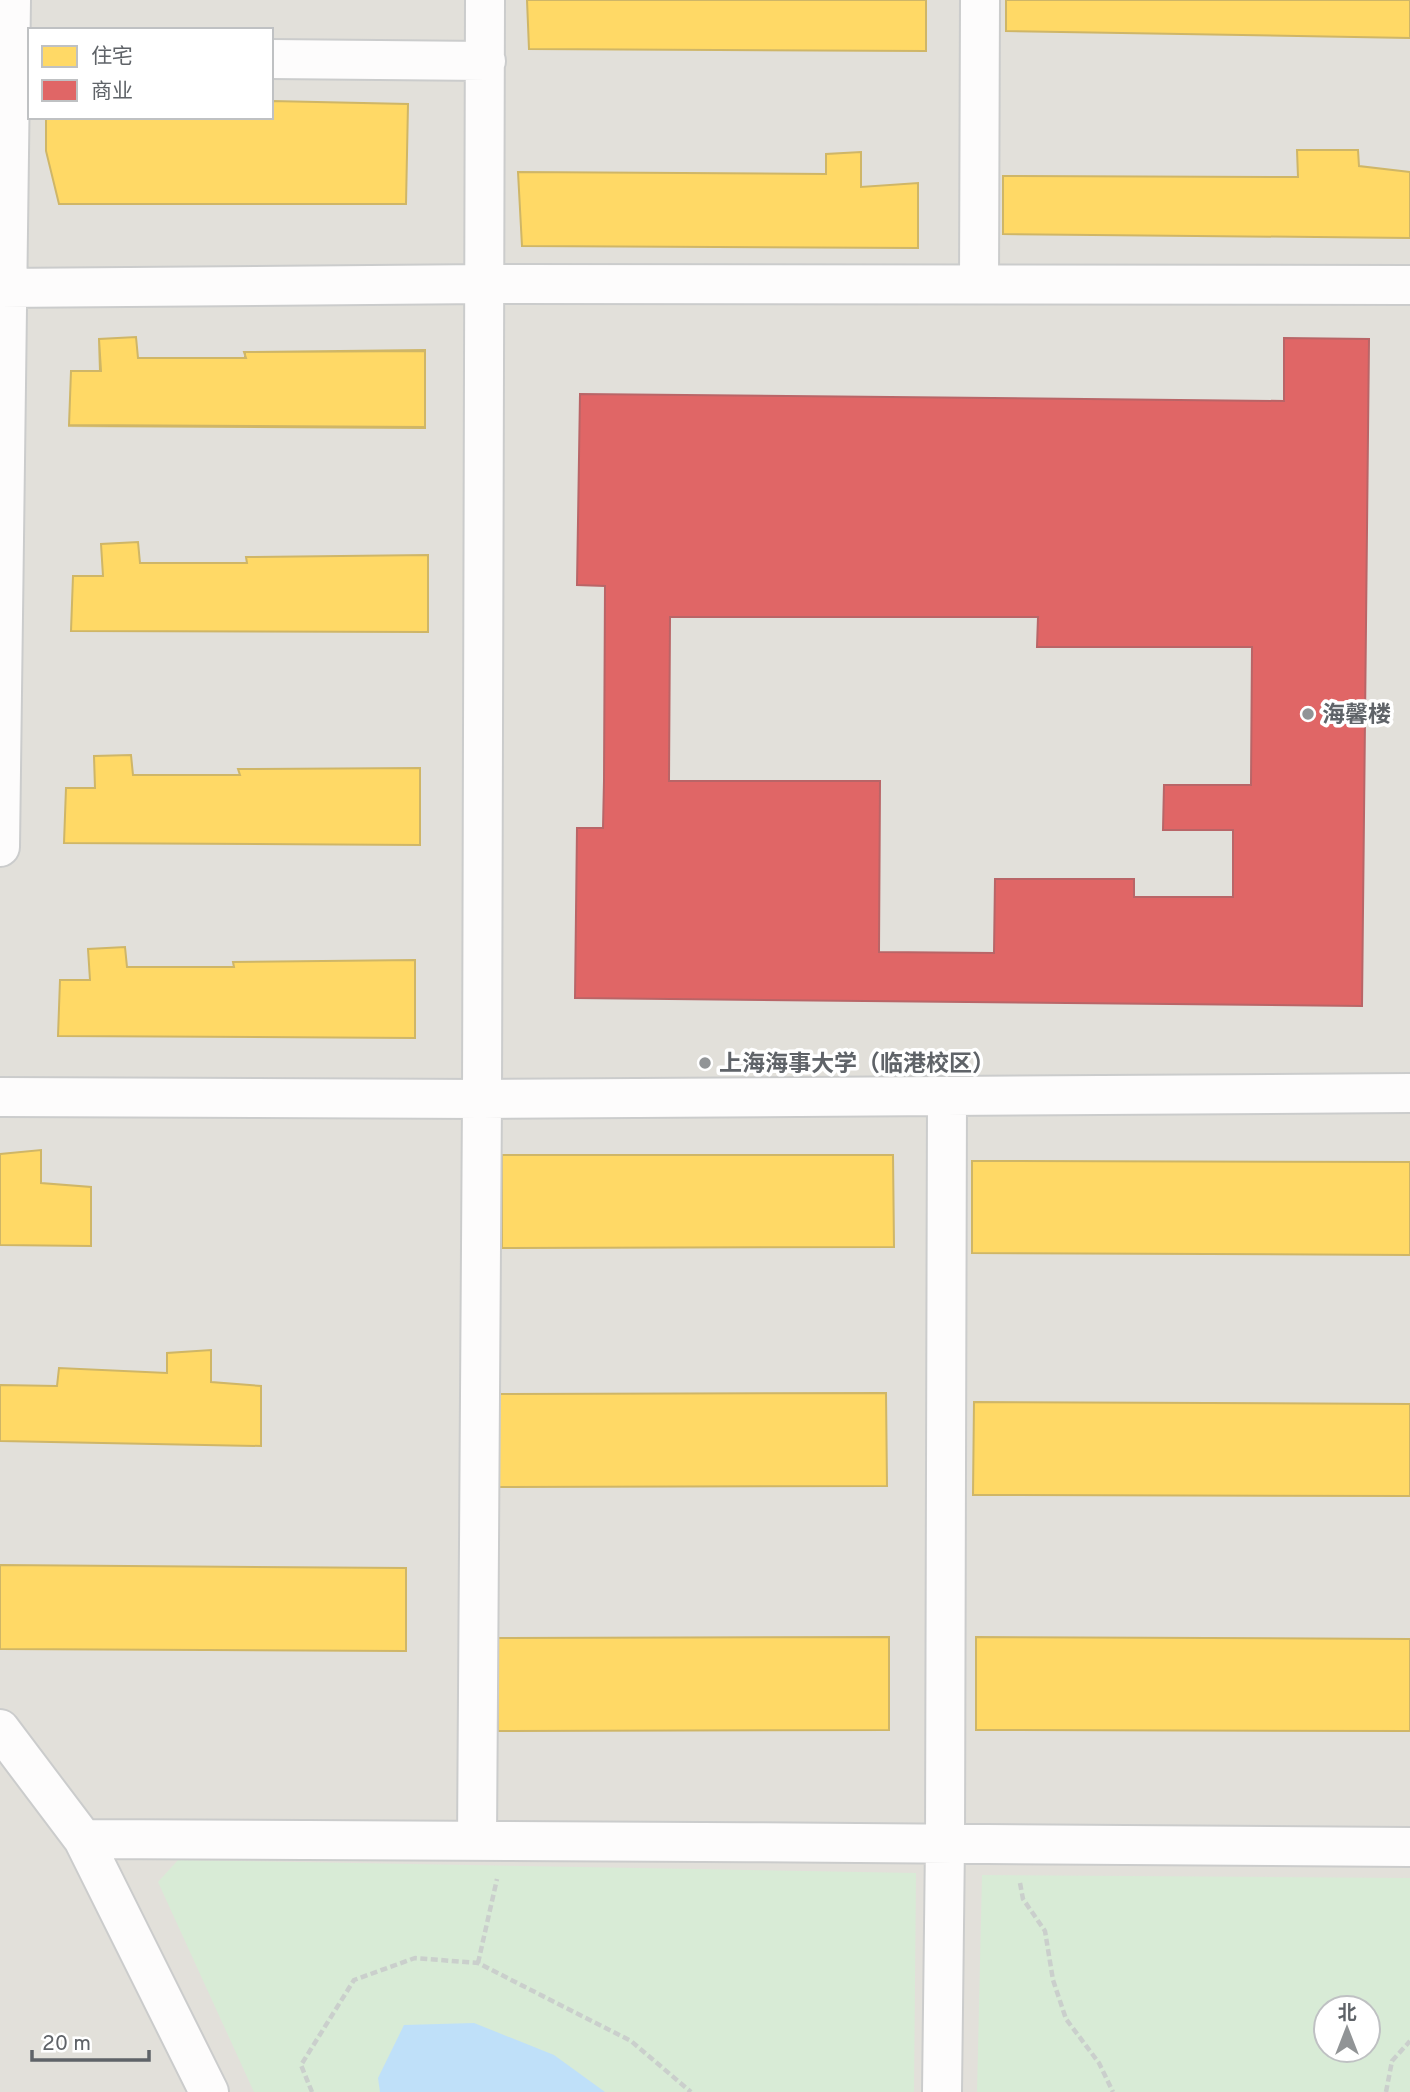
<svg xmlns="http://www.w3.org/2000/svg" width="1410" height="2092" viewBox="0 0 1410 2092" font-family="Overpass,'Noto Sans SC',sans-serif">
<style>
.education{fill:#e2e0da;fill-rule:evenodd}
.green{fill:#d8ebd6;fill-rule:evenodd}
.water{fill:#bfe0f9}
.homes{fill:#ffd966;stroke:#cfb667;stroke-width:2}
.shops{fill:#e06666;stroke:#b96567;stroke-width:2;fill-rule:evenodd}
.lines{fill:none;stroke-linecap:round;stroke-linejoin:round}
.minor-casing{stroke:#cbcccc;stroke-width:42}
.path{stroke:#cacfcc;stroke-width:4.5;stroke-dasharray:7 3.5;stroke-linecap:butt}
.minor{stroke:#fdfcfc;stroke-width:38}
.poi-dot{fill:#919496;stroke:#fff;stroke-width:2.5}
.labels{text-anchor:middle;stroke-width:7;stroke-linejoin:round;paint-order:stroke}
.poi-label{font-size:23px;font-weight:bold;fill:#5f6368;stroke:#fff;text-anchor:start}
</style>
<rect width="100%" height="100%" fill="#efeeea"/>
<!-- education -->
<path class="education" d="M0 0H1410V2092H0ZM30 30H271V117H30ZM1326 2008H1368V2050H1326Z"/>
<!-- green -->
<path class="green" d="M178 1860 916 1873 914 2092H254L158 1882Z
M982 1875 1410 1878V2092H977ZM1326 2008H1368V2050H1326Z"/>
<!-- water -->
<path class="water" d="M474 2023 554 2055 605 2092H380L378 2078 404 2025Z"/>
<!-- homes -->
<path class="homes" d="M527 0H926V51L529 49Z
M1006 0H1410V38L1006 31Z
M271 101 408 104 406 204H59L46 151V117H271Z
M1297 150H1358L1359 166 1410 172V238L1003 234V176L1298 177Z
M861 152V187L918 183V248L522 246 518 172 826 174V154Z
M136 337 138 358H246L244 352 425 351V428L69 426 71 371H101L99 339Z
M136 337 138 358H245V352L425 350V427L69 425 71 371H100L99 339Z
M138 542 140 563H247L246 557 428 555V632L71 631 73 576H103L101 544Z
M131 755 133 775H240L238 769 420 768V845L64 843 66 788H95L94 756Z
M125 947 127 967H234L233 962 415 960V1038L58 1036 60 980H90L88 949Z
M41 1150V1183L91 1187V1246L0 1245V1154Z
M502 1155H893L894 1247 502 1248Z
M972 1161 1410 1162V1255L972 1253Z
M211 1350V1382L261 1386V1446L0 1441V1385L57 1386 59 1368 167 1373V1353Z
M886 1393 887 1486 495 1487V1394Z
M974 1402 1410 1404V1496L973 1495Z
M0 1565 406 1568V1651L0 1649Z
M889 1637V1730L498 1731V1638Z
M976 1637 1410 1639V1731L976 1730Z"/>
<!-- shops -->
<path class="shops" d="M1284 338 1369 339 1362 1006 575 998 577 828H603L604 781 605 586 577 585 580 394 1284 401ZM670 617H1038L1037 647H1252L1251 785H1164L1163 830H1233V897H1134V879H995L994 953 879 952 880 781H669Z"/>
<g class="lines">
<!-- minor casing -->
<g class="minor-casing">
<path id="minor" d="M271 59 486 61
M979 284 980 0
M0 288 486 284 1410 285
M0 847 11 0
M0 1097 482 1099 1410 1093
M0 1729 83 1839 209 2092
M83 1839C525 1842 968 1842 1410 1847
M477 1841 482 1099 485 0
M942 2092 945 1843 947 1096"/>
</g>
<!-- path -->
<path class="path" d="M1020 1883 1023 1899 1045 1931 1053 1980 1066 2019 1099 2063 1113 2092
M478 1963 497 1879
M312 2092 301 2065 354 1980 415 1958 478 1963 631 2041 691 2092
M1386 2092 1392 2061 1410 2041"/>
<!-- minor -->
<use href="#minor" class="minor"/>
</g>
<!-- markers -->
<g class="poi-dot">
<circle cx="1308" cy="714" r="7"/>
<circle cx="705" cy="1063" r="7"/>
</g>
<g class="labels">
<!-- poi labels -->
<g class="poi-label">
<text x="1322" y="722">海馨楼</text>
<text x="719" y="1071">上海海事大学（临港校区）</text>
</g>
</g>
<!-- legend -->
<rect x="28" y="28" width="245" height="91" fill="#ffffff" stroke="#bfc1c3" stroke-width="2"/>
<rect x="42" y="46" width="35" height="21" fill="#ffd966" stroke="#bfc1c3" stroke-width="2"/>
<text x="91" y="63" font-size="21" fill="#5f6368">住宅</text>
<rect x="42" y="80" width="35" height="21" fill="#e06666" stroke="#bfc1c3" stroke-width="2"/>
<text x="91" y="98" font-size="21" fill="#5f6368">商业</text>
<!-- north arrow -->
<g transform="translate(1347 2029)"><circle r="33" fill="#ffffff" stroke="#bfc1c3" stroke-width="2"/>
<path d="M0-5L12 26L0 18L-12 26Z" fill="#919496"/>
<text y="-10" font-size="19" font-weight="bold" text-anchor="middle" fill="#5f6368">北</text>
</g>
<!-- scale -->
<path d="M32 2050v10h117v-10" fill="none" stroke="#5f6368" stroke-width="3.5"/>
<text x="42" y="2050" font-size="21" fill="#5f6368" stroke="#ffffff" stroke-width="5" paint-order="stroke">20 m</text>
</svg>
